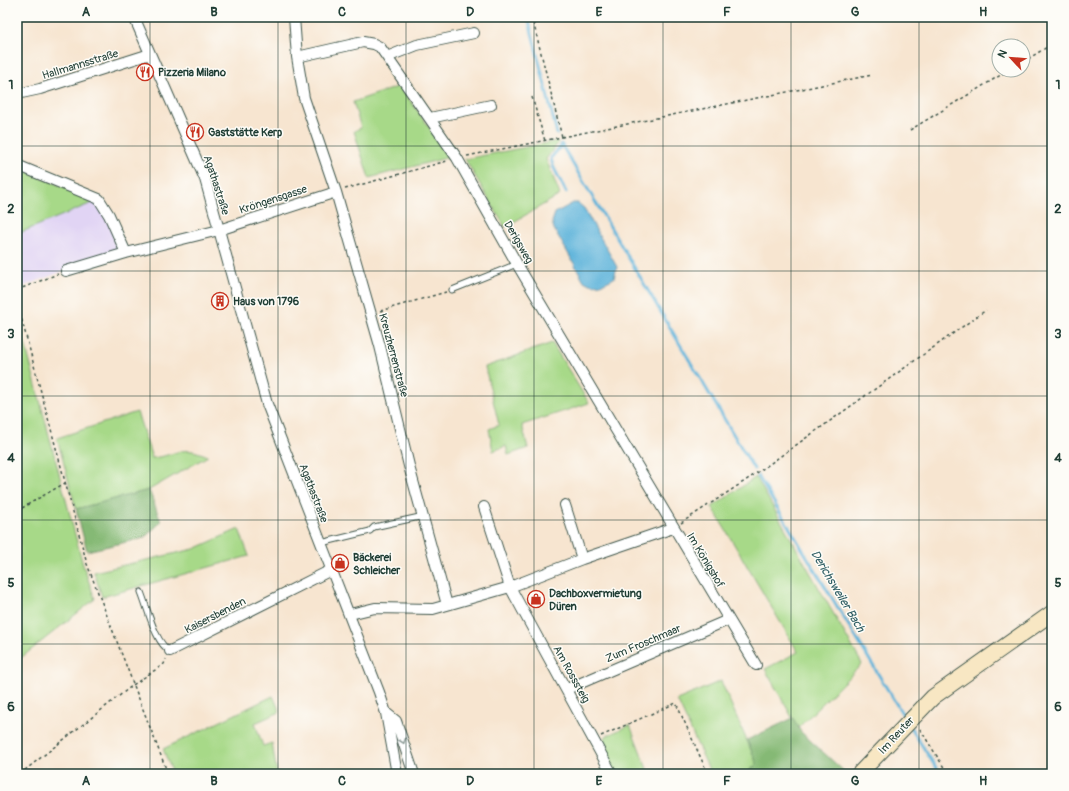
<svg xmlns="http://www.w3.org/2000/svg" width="1069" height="791" viewBox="0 0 1069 791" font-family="Pangolin,sans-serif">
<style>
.built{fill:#e1d4f4}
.green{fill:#a7d988;stroke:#638b5e}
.forest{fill:#85b974;stroke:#527b54}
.water{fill:#5db3da;stroke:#3e7887}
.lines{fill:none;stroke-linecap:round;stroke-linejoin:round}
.stream{stroke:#5db3da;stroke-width:3}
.lane-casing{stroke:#3f564b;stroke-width:7}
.street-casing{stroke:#3f564b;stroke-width:12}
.secondary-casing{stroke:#3f564b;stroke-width:17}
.path{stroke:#3f564b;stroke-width:1.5;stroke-dasharray:3 3;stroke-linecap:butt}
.lane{stroke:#fff;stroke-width:5}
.street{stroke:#fff;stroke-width:10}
.secondary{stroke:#f8e7c3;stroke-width:15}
.oneway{stroke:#8f9e9a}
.grid{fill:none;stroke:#1f3d34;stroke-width:1;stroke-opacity:0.55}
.labels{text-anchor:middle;stroke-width:3;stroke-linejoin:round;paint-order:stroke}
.street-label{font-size:11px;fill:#1f3d34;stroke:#fdfcf7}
.poi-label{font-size:11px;font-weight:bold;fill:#1f3d34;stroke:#fdfcf7;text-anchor:start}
.water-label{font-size:12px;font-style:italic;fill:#326066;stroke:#fdfcf7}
.neatline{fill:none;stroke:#1f3d34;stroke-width:1.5}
.grid-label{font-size:13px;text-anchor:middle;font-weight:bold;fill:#1f3d34}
</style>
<rect width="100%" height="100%" fill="#fdfcf7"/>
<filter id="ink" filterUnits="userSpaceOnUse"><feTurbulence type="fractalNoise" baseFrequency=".025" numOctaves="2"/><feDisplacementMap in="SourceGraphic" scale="8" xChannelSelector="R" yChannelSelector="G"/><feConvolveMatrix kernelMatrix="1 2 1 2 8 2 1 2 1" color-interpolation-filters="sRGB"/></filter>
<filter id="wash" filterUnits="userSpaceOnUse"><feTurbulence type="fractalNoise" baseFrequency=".012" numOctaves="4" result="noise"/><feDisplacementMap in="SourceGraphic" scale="16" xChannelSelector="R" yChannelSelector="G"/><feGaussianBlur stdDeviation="0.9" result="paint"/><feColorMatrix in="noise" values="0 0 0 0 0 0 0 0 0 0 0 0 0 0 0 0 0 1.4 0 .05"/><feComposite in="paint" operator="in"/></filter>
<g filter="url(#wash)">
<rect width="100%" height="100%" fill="#f7e5d0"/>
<!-- built -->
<path class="built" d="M97 201 124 252 66 270 17 289V234Z"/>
<!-- green -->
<path class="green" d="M400 86 450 157 369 178 354 131 361 128 353 102Z
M557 141 558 143 546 159 560 195 505 227 465 159Z
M17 167 97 201 17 234Z
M17 313 83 565 95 599 17 661Z
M552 343 589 403 522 425 528 448 508 455 506 446 493 451 489 429 499 425 485 367Z
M137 412 152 458C179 455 180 444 208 456L149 490 76 509 57 438Z
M756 477 862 664 798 728 765 669 798 652 712 507Z
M239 529 249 556 102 597 94 572 194 549Z
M721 681 757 764 749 771 750 774H711L677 700Z
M273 696 280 712 255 723 263 746 272 743 277 774H173L163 749Z
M630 725 649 774H614L601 744 606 736Z"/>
<!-- forest -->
<path class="forest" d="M149 490 161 522 144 538 87 551 76 509Z
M793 718 801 732 847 774H750L749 771 757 764 747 740Z"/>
<!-- water -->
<path class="water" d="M573 203H578L584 208 617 267 614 278C603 284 595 288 584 281L554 229 552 222 555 213Z"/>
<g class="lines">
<!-- stream -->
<path class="stream" d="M528 17 557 134
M561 144 754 469
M562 145 551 158 553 166 566 192
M758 476 903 715
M911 728 940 774"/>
</g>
</g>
<g filter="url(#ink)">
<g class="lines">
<!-- lane casing -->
<g class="lane-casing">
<path id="lane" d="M452 290 517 264
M321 543 370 531 374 527 424 516
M141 592C148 609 155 643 170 651"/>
</g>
<!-- street casing -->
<g class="street-casing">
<path id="street" d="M134 17 205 179 267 404 379 692 386 713 397 774
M294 17 297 57 304 98 336 192 380 346 410 470 447 605 433 609 375 608 350 614
M297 57 363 42 374 44 380 47 457 158 517 264 756 665
M387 57 417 45 474 33
M17 94 40 89 150 54
M430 118 491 105
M17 165 99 199 109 215 126 253
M66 271 126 253 219 230 336 192
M565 505 582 559
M484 507 510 587 612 774
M447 605 510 587 582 559 673 528
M170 651 331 570
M567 689 728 620
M386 713 396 721 414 774"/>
</g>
<!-- secondary casing -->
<g class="secondary-casing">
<path id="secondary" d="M859 774 933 697 1052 613"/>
</g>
<!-- path -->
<path class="path" d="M532 17 562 137
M1023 62 1052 44
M532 97 545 141
M910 130 1009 70
M467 156 872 75
M345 189 447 161
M17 290 58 274
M17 302 87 564 168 774
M380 311 446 292
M22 508 65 483
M681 523 754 475 986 310
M920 729 948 774
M601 736 676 703 708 774
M20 774 133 685 164 664 166 659"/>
<!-- lane -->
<use href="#lane" class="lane"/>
<!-- street -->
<use href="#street" class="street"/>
<!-- secondary -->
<use href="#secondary" class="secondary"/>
</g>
<!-- one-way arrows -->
<defs><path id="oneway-chevron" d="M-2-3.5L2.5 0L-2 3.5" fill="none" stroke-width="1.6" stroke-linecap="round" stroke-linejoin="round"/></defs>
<use class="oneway" href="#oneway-chevron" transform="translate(403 741) rotate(71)"/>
</g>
<!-- grid -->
<path class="grid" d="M150 17V774M278 17V774M406 17V774M534 17V774M663 17V774M791 17V774M919 17V774M17 146H1052M17 271H1052M17 396H1052M17 520H1052M17 644H1052"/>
<!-- icons -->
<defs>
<g id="restaurant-ring" transform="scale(0.9)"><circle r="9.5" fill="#fdfcf7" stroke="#c8321e" stroke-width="1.5"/><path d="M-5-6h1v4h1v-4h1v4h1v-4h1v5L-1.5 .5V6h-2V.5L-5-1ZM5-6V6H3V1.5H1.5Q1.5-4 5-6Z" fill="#c8321e"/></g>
<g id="building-ring" transform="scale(0.9)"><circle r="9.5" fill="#fdfcf7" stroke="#c8321e" stroke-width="1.5"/><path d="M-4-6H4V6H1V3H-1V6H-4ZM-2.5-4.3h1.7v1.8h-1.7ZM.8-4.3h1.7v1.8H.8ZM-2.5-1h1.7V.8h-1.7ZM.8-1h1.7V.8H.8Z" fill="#c8321e"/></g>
<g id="shop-ring" transform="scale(0.9)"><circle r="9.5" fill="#fdfcf7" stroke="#c8321e" stroke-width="1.5"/><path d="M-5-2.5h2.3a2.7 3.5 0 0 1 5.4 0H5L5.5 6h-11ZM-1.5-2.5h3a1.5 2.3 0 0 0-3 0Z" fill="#c8321e"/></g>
</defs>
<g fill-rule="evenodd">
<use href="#restaurant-ring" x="145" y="72"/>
<use href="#restaurant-ring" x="195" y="132"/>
<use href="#building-ring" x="220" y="301"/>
<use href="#shop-ring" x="340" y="563"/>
<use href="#shop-ring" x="536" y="599"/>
</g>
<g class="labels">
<!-- street labels -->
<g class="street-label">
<text transform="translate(80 64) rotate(-17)" y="4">Hallmannsstraße</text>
<text transform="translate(217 185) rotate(72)" y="4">Agathastraße</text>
<text transform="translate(273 199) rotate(-18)" y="4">Kröngensgasse</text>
<text transform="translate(519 242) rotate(60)" y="4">Derigsweg</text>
<text transform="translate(394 355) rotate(75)" y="4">Kreuzherrenstraße</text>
<text transform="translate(314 493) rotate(69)" y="4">Agathastraße</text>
<text transform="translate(706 560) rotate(59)" y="4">Im Königshof</text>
<text transform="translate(215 615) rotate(-27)" y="4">Kaisersbenden</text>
<text transform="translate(643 643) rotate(-23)" y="4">Zum Froschmaar</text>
<text transform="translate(572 674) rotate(61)" y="4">Am Rosssteig</text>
<text transform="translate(896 735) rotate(-47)" y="4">Im Reuter</text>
</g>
<!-- poi labels -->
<g class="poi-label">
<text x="158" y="76">Pizzeria Milano</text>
<text x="208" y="136">Gaststätte Kerp</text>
<text x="233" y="305">Haus von 1796</text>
<text x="353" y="561">Bäckerei<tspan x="353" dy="13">Schleicher</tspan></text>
<text x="549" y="597">Dachboxvermietung<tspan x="549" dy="13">Düren</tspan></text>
</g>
<!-- water labels -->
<g class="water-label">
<text transform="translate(838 591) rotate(59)" y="4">Derichsweiler Bach</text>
</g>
</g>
<!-- margin -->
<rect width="1069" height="791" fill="none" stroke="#fdfcf7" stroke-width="44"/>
<!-- north arrow -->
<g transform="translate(1011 58) rotate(296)"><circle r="19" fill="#fdfcf7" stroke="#a4b0a9"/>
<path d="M0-3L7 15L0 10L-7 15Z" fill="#c8321e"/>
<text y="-6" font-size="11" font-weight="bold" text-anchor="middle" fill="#1f3d34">N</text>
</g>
<rect x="22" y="22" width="1025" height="747" class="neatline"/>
<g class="grid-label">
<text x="86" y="16">A</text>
<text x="214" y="16">B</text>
<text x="342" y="16">C</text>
<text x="470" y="16">D</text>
<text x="599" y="16">E</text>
<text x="727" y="16">F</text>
<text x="855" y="16">G</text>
<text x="983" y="16">H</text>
<text x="11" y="89">1</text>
<text x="1058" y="89">1</text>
<text x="11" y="213">2</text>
<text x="1058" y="213">2</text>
<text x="11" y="338">3</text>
<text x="1058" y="338">3</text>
<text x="11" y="462">4</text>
<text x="1058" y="462">4</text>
<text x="11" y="587">5</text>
<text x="1058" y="587">5</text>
<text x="11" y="711">6</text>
<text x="1058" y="711">6</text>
<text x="86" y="785">A</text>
<text x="214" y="785">B</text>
<text x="342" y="785">C</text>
<text x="470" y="785">D</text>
<text x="599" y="785">E</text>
<text x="727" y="785">F</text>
<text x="855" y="785">G</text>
<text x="983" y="785">H</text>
</g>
</svg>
